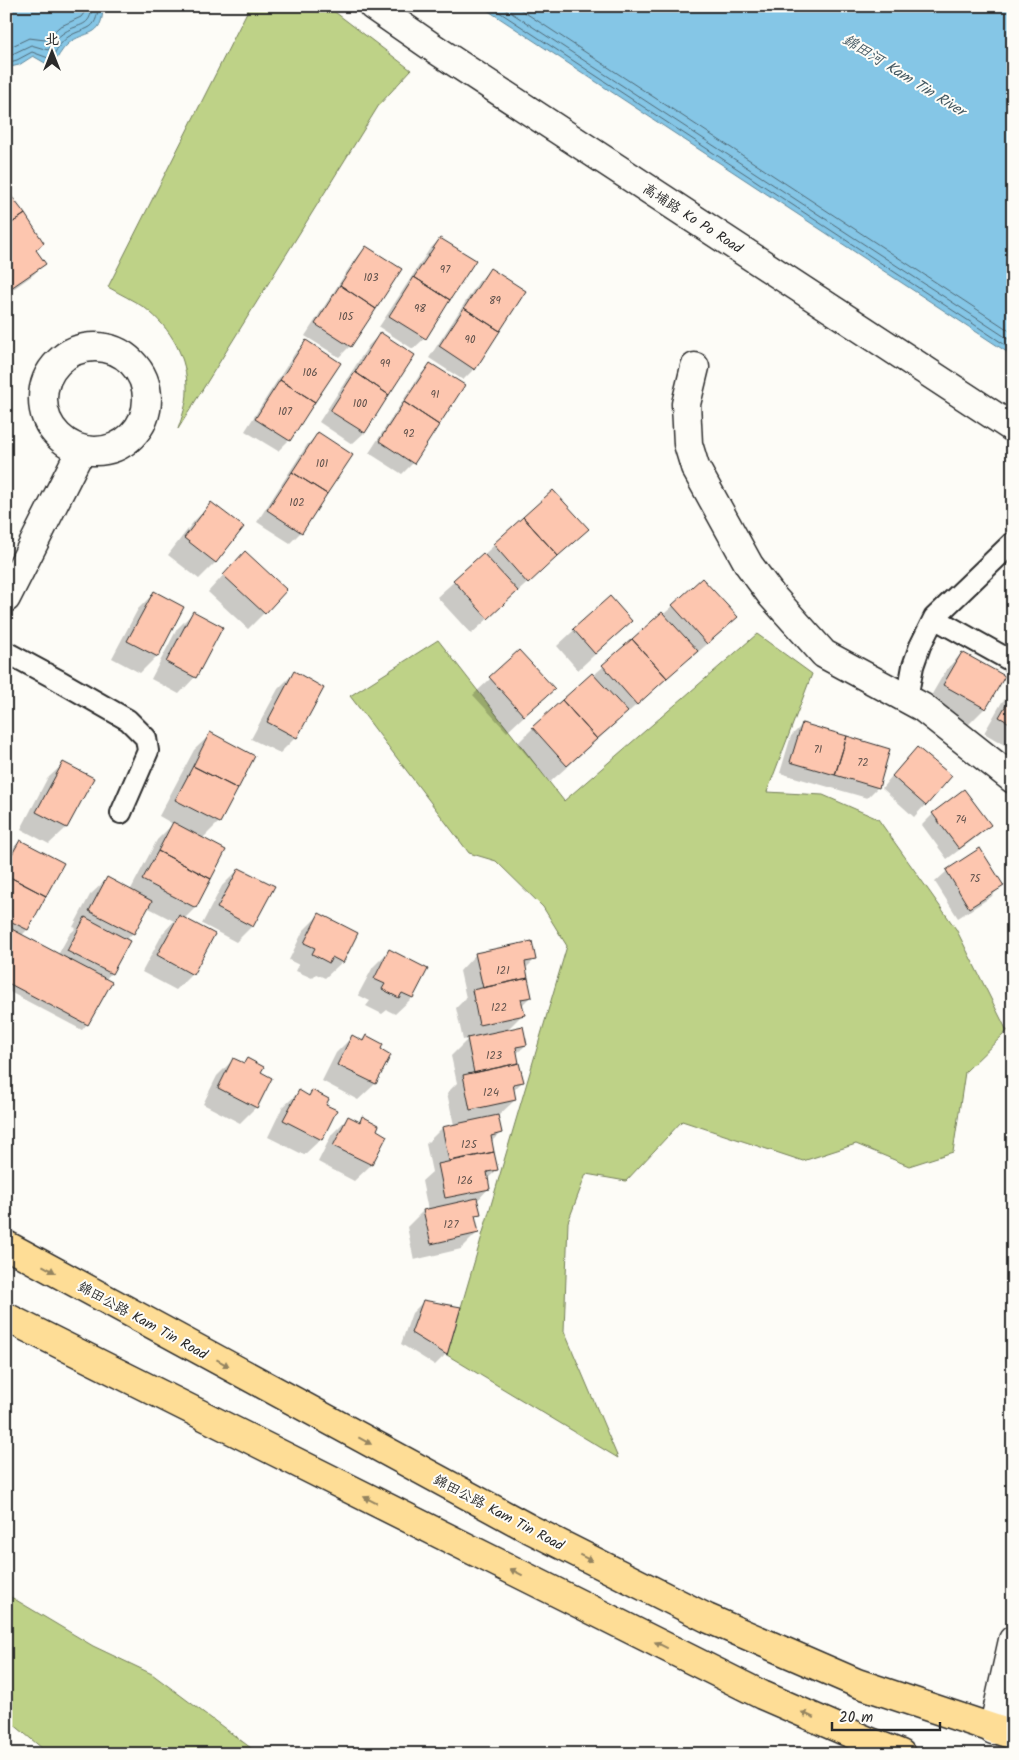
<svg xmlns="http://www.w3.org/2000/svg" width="1019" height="1760" viewBox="0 0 1019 1760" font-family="Kalam,'LXGW WenKai TC',sans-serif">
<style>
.green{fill:#bed287;stroke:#747e59}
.water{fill:#85c6e6;stroke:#61889b}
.shadow{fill:#0003}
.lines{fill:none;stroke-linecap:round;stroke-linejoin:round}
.shore{stroke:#4f6976;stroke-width:1}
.building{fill:#fdc6af;stroke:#2b2b2b}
.lane-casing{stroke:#2b2b2b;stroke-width:24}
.street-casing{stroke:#2b2b2b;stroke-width:31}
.primary-casing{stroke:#2b2b2b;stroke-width:31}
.lane{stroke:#fdfcf7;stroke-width:20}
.street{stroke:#fdfcf7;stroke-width:28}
.primary{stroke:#fedd96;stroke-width:28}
.oneway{fill:#948460}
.labels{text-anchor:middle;stroke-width:4;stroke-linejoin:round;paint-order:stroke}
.number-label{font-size:11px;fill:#60524c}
.street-label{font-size:14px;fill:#2b2b2b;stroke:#fdfcf7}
.water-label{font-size:15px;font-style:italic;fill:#465a63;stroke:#fdfcf7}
</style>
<rect width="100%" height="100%" fill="#fdfcf7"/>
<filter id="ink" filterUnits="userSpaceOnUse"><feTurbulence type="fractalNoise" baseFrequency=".02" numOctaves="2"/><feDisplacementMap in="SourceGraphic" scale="10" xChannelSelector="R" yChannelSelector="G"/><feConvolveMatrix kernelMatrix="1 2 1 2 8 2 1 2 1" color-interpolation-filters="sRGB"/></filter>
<g filter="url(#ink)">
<!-- green -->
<path class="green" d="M250 6H327L411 70 379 105 178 429C182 417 187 404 187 391 188 358 171 328 145 308 133 300 120 294 108 287Z
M757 634 812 674 767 792 823 795 878 819 956 929 1007 1031 965 1072 953 1152 909 1166 856 1144 803 1161 682 1121 626 1181 586 1174 568 1222 564 1331 618 1458 447 1355 567 946 543 907 496 861 469 853 350 696 438 640 564 801Z
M6 1594 93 1646 152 1674 259 1754H49L6 1718Z"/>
<!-- water -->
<path class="water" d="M6 6H103C103 40 85 29 68 44 61 50 57 59 52 67L33 56 19 65 6 68Z
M481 6H1013V356Z"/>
<!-- shadow -->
<path class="shadow" d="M6 191 35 251 44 264 33 275 6 294Z
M440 239 474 261 425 338 413 349 379 327 429 250Z
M366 248 350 346 339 357 305 336 355 259Z
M490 270 474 369 463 380 429 358 479 281Z
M380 334 413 355 364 433 352 444 319 422 369 345Z
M306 342 289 440 278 451 245 431 295 353Z
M430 365 413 463 402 474 369 453 419 376Z
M318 434 301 532 290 543 257 522 307 445Z
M553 492 587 529 471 634 437 597Z
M212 504 242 527 215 563 199 579 168 555 195 520Z
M229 569 264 613 248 629 208 592Z
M155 592 183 608 157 656 140 673 112 658 138 609Z
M610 597 631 621 578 670 557 646Z
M673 606 736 617 720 633 690 659 689 658 550 782 517 744 533 728Z
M193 613 195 677 179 694 151 679 177 629Z
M519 652 553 689 507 732 473 695Z
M962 653 985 708 968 725 928 701 946 670Z
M294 673 296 737 280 753 251 739 278 689Z
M1013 691V750L984 733 1002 702Z
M802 725 878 787 867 798 780 773 791 736Z
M211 734 219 822 202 839 225 850 195 908 184 919 192 974 176 990 142 972 163 933 174 921 147 907 133 933 126 940 111 973 105 980 87 1024 82 1030 6 990V855L20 841 27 930 21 936 58 955 69 935 76 928 73 927 90 895 107 879 130 891 157 840 173 824 159 816 194 750Z
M906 759 925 805 914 817 882 788Z
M64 763 92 778 66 828 49 844 21 829 47 779Z
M933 814 989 825 978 836 947 859 922 825Z
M980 850 1002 885 991 897 958 918 935 882 947 871Z
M239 869 252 926 236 942 202 924 222 886Z
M319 915 342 962 325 978 316 974 312 978 296 971 299 965 289 960 303 931Z
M390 950 427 969 412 998 395 1014 387 1010 382 1014 366 1006 370 1001 358 995 373 967Z
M476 954 535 959 525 969 531 996 521 1006 523 1014 506 1031 526 1045 516 1054 522 1082 513 1091 515 1100 498 1116 500 1133 491 1142 497 1170 487 1179 489 1188 477 1201 480 1213 474 1219 477 1233 461 1249 414 1260 407 1227 423 1211 428 1210 422 1181 432 1172 426 1144 442 1128 454 1125 447 1093 457 1083 451 1056 468 1039 463 1040 456 1008 466 998 460 971Z
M353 1036 361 1041 366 1036 379 1050 389 1056 375 1084 358 1100 322 1081 336 1053Z
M233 1060 243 1064 247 1060 260 1073 256 1107 240 1123 203 1104 217 1076Z
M299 1092 307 1097 312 1092 325 1105 321 1139 304 1155 268 1137 282 1108Z
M349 1117 358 1122 363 1117 375 1131 386 1137 371 1165 354 1181 318 1162 332 1134Z
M423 1302 446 1354 435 1365 401 1344 412 1313Z"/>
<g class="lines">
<!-- shore -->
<path class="shore" d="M490 6 1013 350
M501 6 1013 342
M515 6 1013 333
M6 49 29 38 45 40 59 27 81 17 84 13V6
M6 57 31 45 48 50C53 43 57 37 65 32 79 23 91 28 92 6
M6 63 17 60 32 52 51 59C56 51 60 43 68 37 85 26 97 33 98 6"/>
</g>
<!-- building -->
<path class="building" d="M6 189 25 214 6 227Z
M25 214 44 243 36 250 46 264 11 288 6 282V227Z
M440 238 476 260 450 300 414 277Z
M366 246 402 269 376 309 340 285Z
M490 268 526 291 500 331 464 308Z
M414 277 450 300 426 339 389 316Z
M340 285 376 309 351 347 315 324Z
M464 308 500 331 475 370 439 346Z
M380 332 415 355 389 395 355 372Z
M306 340 341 363 315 402 280 380Z
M430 363 465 385 439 425 404 402Z
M355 372 389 395 365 433 330 411Z
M280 380 315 402 290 441 255 419Z
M404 402 439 425 414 464 379 441Z
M318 432 353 455 327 494 292 472Z
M292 472 327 494 302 533 267 510Z
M553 490 589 529 558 556 523 517Z
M211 502 244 527 216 563 184 538Z
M523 517 558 556 528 584 493 544Z
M245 551 287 590 265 614 223 575Z
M483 553 518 591 488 619 453 580Z
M702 578 738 617 707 644 672 605Z
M154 591 184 607 158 657 127 641Z
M610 596 632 621 595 654 573 629Z
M193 611 223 627 196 678 166 662Z
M662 612 698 651 667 678 632 639Z
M632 639 667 678 637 705 602 665Z
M519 650 555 689 524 716 489 677Z
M962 652 1005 676 986 709 943 685Z
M294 671 324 688 297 738 267 722Z
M592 673 628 712 597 739 562 700Z
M1013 693V725L999 717Z
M562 700 597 739 567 766 532 727Z
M802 723 847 736 835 775 790 762Z
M210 732 255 756 238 789 193 766Z
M847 736 890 749 879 788 835 775Z
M917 747 952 776 926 806 892 776Z
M63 762 94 778 67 828 36 812Z
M193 766 238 789 220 823 175 800Z
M964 789 991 825 959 849 932 813Z
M173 822 226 850 211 879 158 851Z
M20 840 64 863 46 896 6 875V865Z
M980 848 1004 886 969 908 946 870Z
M158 851 211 879 196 908 142 880Z
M239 868 275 886 253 927 217 908Z
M6 875 46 896 28 930 6 919Z
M107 877 152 901 134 934 89 911Z
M319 913 358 933 343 963 332 957 329 963 312 954 315 948 304 943Z
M179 915 215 934 193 975 157 955Z
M85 917 130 941 112 974 67 951Z
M6 926 112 982 88 1025 6 982Z
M532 941 536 960 525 962 528 978 483 988 475 953Z
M389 949 428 969 413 998 402 993 399 998 382 989 385 984 374 979Z
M528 978 532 997 521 999 525 1015 479 1025 472 990Z
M523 1026 527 1045 516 1047 519 1063 474 1073 467 1038Z
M352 1035 363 1041 366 1035 383 1044 381 1049 391 1055 376 1084 337 1065Z
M233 1058 244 1063 247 1058 264 1067 261 1072 272 1078 257 1108 218 1088Z
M519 1063 524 1082 513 1084 516 1100 470 1110 463 1075Z
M299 1090 309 1096 312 1090 329 1099 326 1105 337 1110 322 1140 283 1120Z
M498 1115 502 1133 491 1136 494 1152 449 1161 442 1127Z
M348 1116 360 1122 362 1116 379 1125 377 1130 387 1136 372 1165 333 1146Z
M494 1152 498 1170 487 1172 490 1189 445 1198 438 1164Z
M477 1198 481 1214 475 1215 479 1233 431 1244 423 1210Z
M423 1300 461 1307 447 1355 411 1333Z"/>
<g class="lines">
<!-- lane casing -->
<g class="lane-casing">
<path id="lane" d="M934 618 1013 662
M6 652 58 680 128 720 146 738 148 751 121 813
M907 699 913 666 920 646 934 618 1012 543"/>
</g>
<!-- street casing -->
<g class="street-casing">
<path id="street" d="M373 6 435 49 1013 428
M43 399a52 52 0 1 1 104 0a52 52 0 1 1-104 0Z
M695 367 686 404 688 444 695 467 749 565 772 596 824 654 922 707 1013 779
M6 598 81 450
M993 1730 1013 1640"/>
</g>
<!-- primary casing -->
<g class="primary-casing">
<path id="primary" d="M6 1245 528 1528 707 1618 857 1683 1013 1735
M6 1317 762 1695 868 1741 901 1754"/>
</g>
<!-- lane -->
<use href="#lane" class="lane"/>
<!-- street -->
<use href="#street" class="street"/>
<!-- primary -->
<use href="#primary" class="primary"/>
</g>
<!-- one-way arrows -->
<defs><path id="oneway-solid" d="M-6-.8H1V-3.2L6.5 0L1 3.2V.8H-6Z" transform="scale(1.25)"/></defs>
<g class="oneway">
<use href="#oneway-solid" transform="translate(49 1269) rotate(29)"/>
<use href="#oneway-solid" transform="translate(223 1363) rotate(29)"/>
<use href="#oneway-solid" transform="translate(365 1441) rotate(28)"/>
<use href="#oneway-solid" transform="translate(370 1500) rotate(-153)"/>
<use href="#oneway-solid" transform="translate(586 1558) rotate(27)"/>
<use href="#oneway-solid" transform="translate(516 1572) rotate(-153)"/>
<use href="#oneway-solid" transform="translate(661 1645) rotate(-154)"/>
<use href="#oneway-solid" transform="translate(808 1715) rotate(-156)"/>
</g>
</g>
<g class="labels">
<!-- number labels -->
<g class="number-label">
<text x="445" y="273">97</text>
<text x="371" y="281">103</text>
<text x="495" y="304">89</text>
<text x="420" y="312">98</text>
<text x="346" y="320">105</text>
<text x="470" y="343">90</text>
<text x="385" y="367">99</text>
<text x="310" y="376">106</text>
<text x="435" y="398">91</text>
<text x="360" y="407">100</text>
<text x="285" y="415">107</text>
<text x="409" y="437">92</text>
<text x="322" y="467">101</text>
<text x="297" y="506">102</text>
<text x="818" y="753">71</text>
<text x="863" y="766">72</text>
<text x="961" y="823">74</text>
<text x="975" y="882">75</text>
<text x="503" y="974">121</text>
<text x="499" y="1011">122</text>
<text x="494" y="1059">123</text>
<text x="491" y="1096">124</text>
<text x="469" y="1148">125</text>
<text x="465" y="1184">126</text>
<text x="451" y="1228">127</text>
</g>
<!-- street labels -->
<g class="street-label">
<text transform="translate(693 218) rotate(33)" y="5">高埔路 Ko Po Road</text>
<text transform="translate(143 1320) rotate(29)" y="5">錦田公路 Kam Tin Road</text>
<text transform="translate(499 1512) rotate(28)" y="5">錦田公路 Kam Tin Road</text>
</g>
<!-- water labels -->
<g class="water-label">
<text transform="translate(904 75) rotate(32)" y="5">錦田河 Kam Tin River</text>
</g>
</g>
<!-- margin -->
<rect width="1019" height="1760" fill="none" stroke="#fdfcf7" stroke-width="25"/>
<rect x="12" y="12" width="994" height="1735" fill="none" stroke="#2b2b2b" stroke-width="2" filter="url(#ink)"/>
<!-- north arrow -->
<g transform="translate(52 52)" stroke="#fdfcf7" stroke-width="4" paint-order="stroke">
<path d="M0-4L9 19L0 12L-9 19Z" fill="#2b2b2b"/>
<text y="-8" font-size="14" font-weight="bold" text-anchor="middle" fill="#2b2b2b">北</text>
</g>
<!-- scale -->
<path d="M832 1722v8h108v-8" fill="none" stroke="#2b2b2b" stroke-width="2.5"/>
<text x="839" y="1722" font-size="15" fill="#2b2b2b" stroke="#fdfcf7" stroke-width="4" paint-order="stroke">20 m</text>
</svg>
